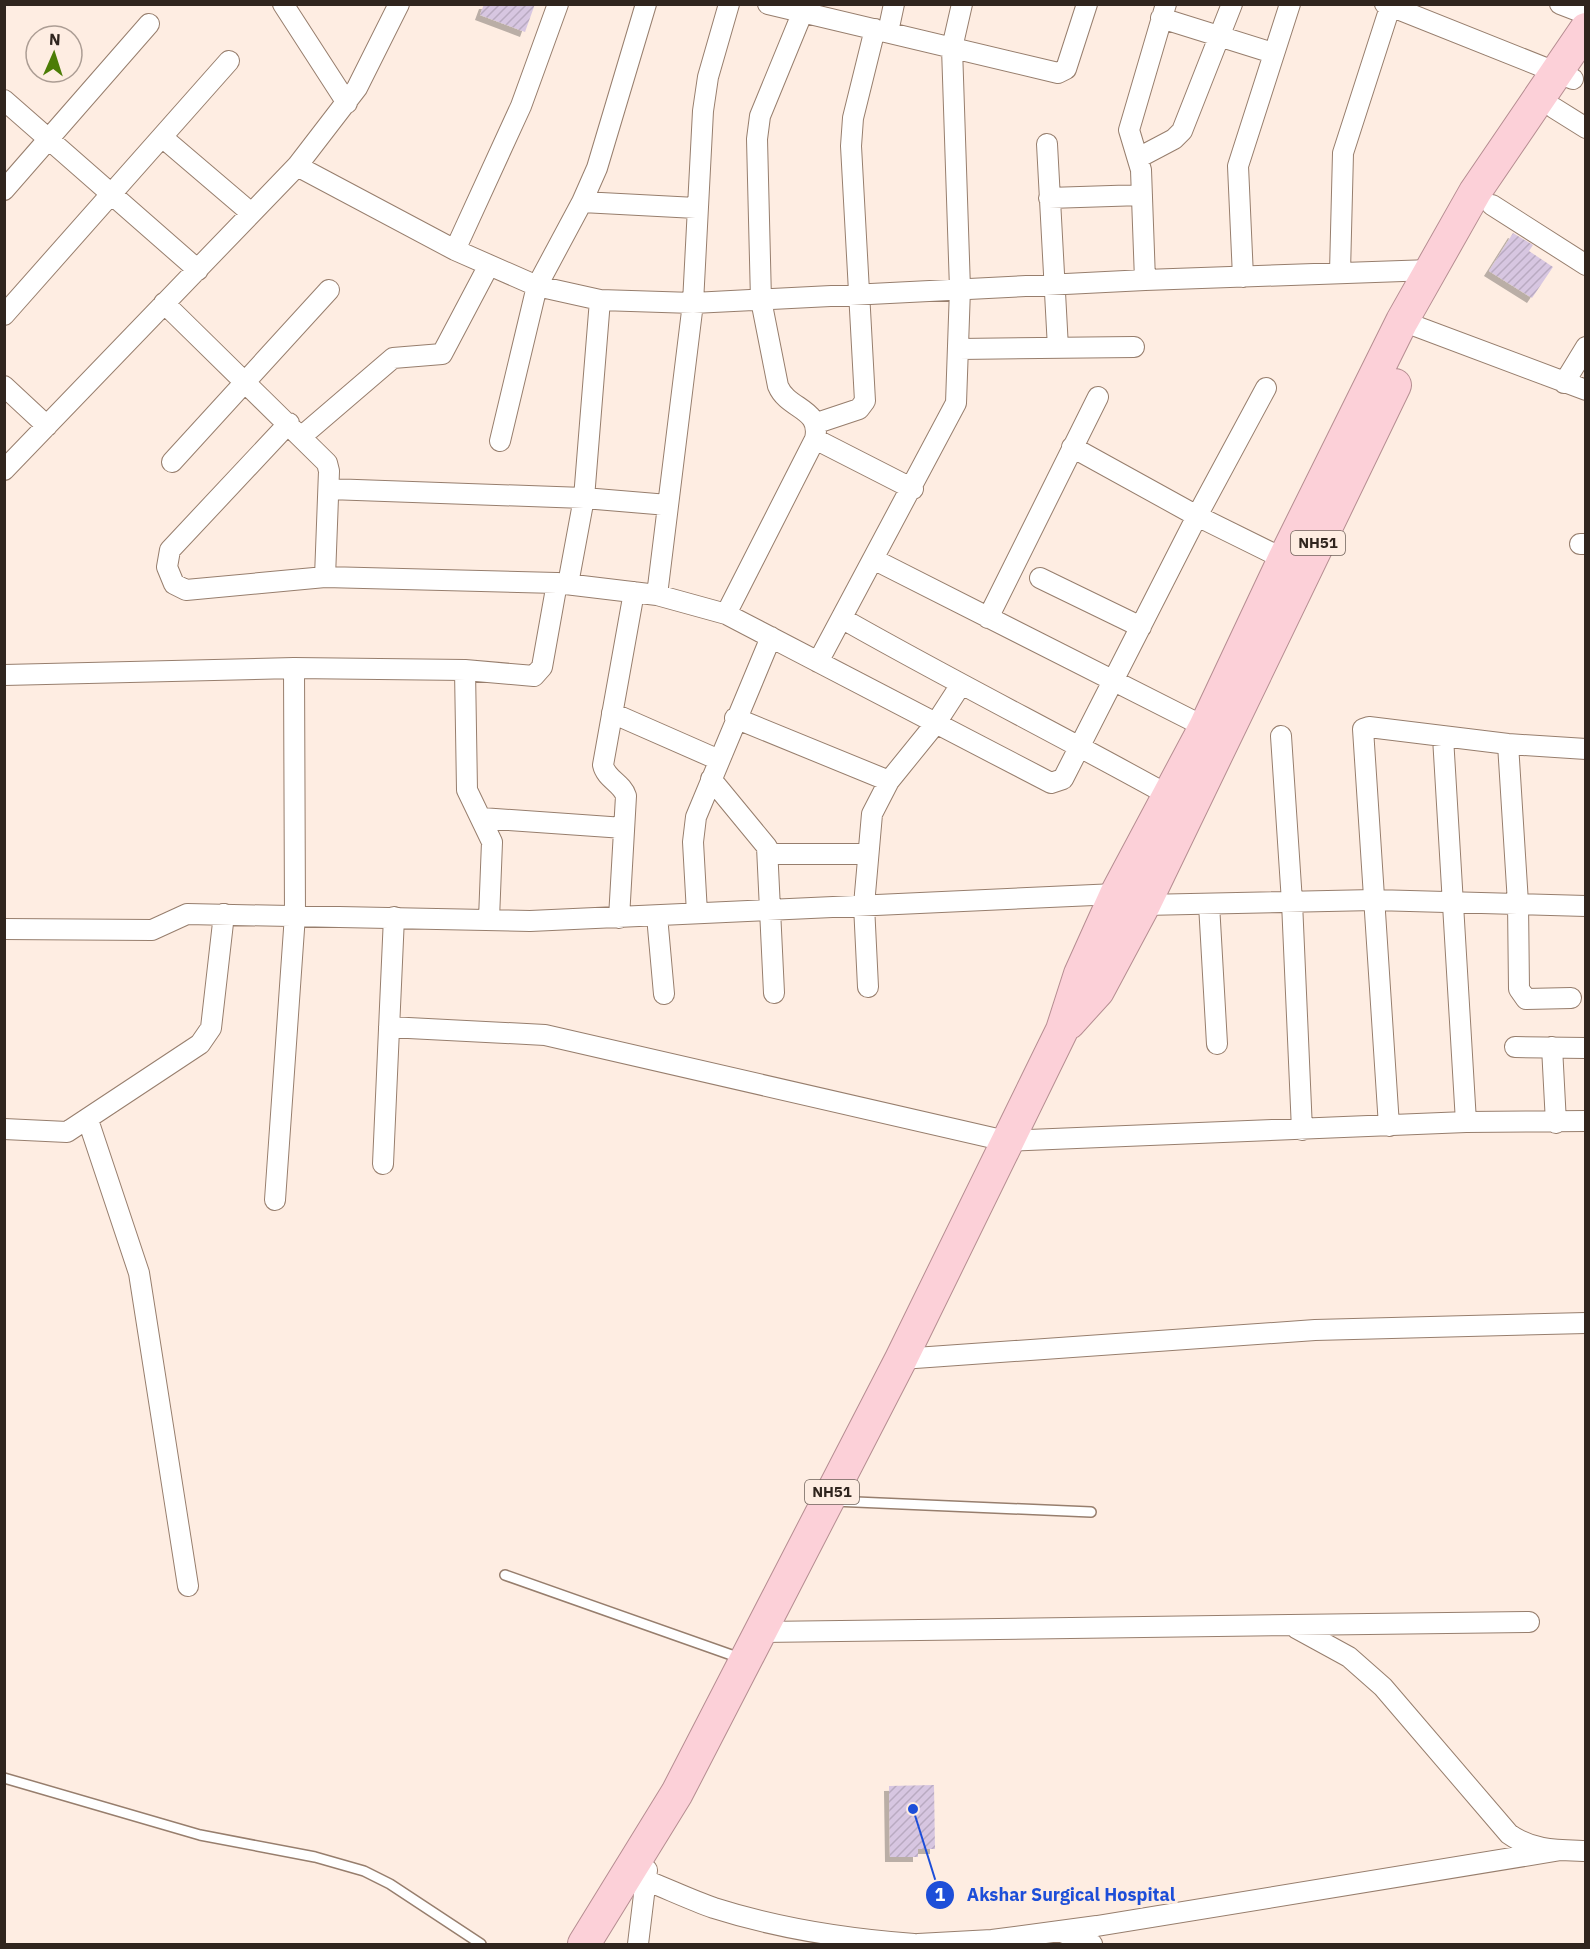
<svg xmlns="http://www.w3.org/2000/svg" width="1590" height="1949" viewBox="0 0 1590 1949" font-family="'IBM Plex Sans',sans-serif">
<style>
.building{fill:url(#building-hatch);filter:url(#shadow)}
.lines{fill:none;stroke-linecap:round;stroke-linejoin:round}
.service-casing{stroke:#977e6d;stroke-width:12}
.minor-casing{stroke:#977e6d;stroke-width:22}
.trunk-casing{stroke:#b58d91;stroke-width:34}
.service{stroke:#fff;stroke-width:9}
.minor{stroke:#fff;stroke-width:20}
.trunk{stroke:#fcd0d8;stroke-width:32}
.labels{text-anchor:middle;stroke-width:6;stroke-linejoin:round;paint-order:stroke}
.shield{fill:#feede2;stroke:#6e6159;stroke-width:1.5}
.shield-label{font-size:15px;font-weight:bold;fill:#30251e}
.leader{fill:none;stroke:#1d4ed8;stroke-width:2}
.callout-dot{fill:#1d4ed8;stroke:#feede2;stroke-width:2}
.mark-label{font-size:18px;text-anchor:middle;font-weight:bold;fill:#fff}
.callout-label{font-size:18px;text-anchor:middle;font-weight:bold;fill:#1d4ed8;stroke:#feede2;stroke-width:6;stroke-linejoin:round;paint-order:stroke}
</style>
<defs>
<pattern id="building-hatch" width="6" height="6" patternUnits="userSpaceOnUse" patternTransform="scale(1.5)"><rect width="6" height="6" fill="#d7c6e1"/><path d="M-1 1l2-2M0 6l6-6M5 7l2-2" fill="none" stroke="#b9aac1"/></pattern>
<filter id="shadow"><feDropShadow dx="-5" dy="5" stdDeviation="0" flood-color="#0004"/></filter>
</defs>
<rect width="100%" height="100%" fill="#feede2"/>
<!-- building -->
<path class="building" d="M484 4H535L525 32 480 15Z
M1513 233 1533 245 1529 251 1553 267 1532 298 1489 271Z
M934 1785 935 1849H918V1857H890L889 1786Z"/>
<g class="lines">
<!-- service casing -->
<g class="service-casing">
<path id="service" d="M833 1501 1091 1512
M505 1575 740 1658
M4 1778 200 1835 315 1857 364 1871 390 1884 481 1944"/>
</g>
<!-- minor casing -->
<g class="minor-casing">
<path id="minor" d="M283 4 347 103
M768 4 1058 73 1066 69 1087 4
M1385 4 1573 79
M1560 4 1586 14
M1161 18 1273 53
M888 32 894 4
M4 100 198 270
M1554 108 1586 128
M162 137 251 213
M1047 144 1058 348
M1138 158 1174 139 1182 131 1232 4
M297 166 455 250 537 286 600 300 693 303 1145 280 1431 270
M4 190 149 24
M1049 198 1142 195
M582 202 696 208
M1492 205 1586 265
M455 250 521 106 558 4
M1340 272 1343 153 1391 4
M1243 277 1238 166 1290 4
M1145 280 1141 170 1129 130 1166 4
M164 303 327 463 329 471 325 577
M4 315 229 61
M1402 321 1586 390
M959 349 1134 347
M1564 383 1586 347
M4 386 47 426
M289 423 170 550 167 567 174 584 186 590 325 577 557 583 657 595 726 614 1051 783 1063 779 1197 516 1266 388
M817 423 859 409 865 401 851 146 853 118 875 29
M302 436 393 358 442 354 489 265
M815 439 913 489
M500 441 537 286 582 202 597 168 646 4
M1072 447 1197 516 1284 559
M172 462 329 290
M4 470 297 166 357 88 399 4
M329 489 584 498 668 505
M1580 544H1586
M875 560 1205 727
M1040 578 1141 627
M568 584 584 498 600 300
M657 595 693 303 703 111 708 77 729 4
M726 614 815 439C822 408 788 410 778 386L761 300 757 139 760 116 806 4
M988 618 1098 397
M843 619C950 680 1060 735 1168 795
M818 662 956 403 960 289 952 48 962 4
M465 670 467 790 492 842 489 919
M4 675 294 668 465 670 534 676 542 667 557 583
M612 713 719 760
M735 718 889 781
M1281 736 1292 902 1302 1130
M1443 737 1466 1122
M1508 744 1518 903 1519 989 1526 999 1571 998
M711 779 767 847 774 993
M481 818 624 828
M768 854H868
M1209 904 1217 1044
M1144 905 1374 900 1586 906
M697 913 693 842 696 817 771 637
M657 916 664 994
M619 918 626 796C622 783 606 779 603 765L634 592
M4 929 152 930 187 914 530 921 1116 894
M868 987 864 905 872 814 889 781 936 723 960 686
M389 1027 545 1035 1006 1141 1466 1122 1586 1121
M1515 1047 1586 1048
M1552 1047 1556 1123
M88 1120 139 1273 188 1586
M1389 1126 1363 729 1369 727 1508 744 1586 749
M4 1129 67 1132 200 1044 211 1028 224 914
M383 1164 394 917
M275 1200 295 915 294 668
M901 1359 1315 1330 1586 1323
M1296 1628 1349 1657 1383 1687 1509 1834C1533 1851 1557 1850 1586 1851
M758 1632 1529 1622
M645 1880C668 1889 691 1900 714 1908 780 1929 846 1939 914 1944
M1059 1931 1092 1944
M638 1944 647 1870
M918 1944 992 1940 1097 1926 1561 1850"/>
</g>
<!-- trunk casing -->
<g class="trunk-casing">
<path id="trunk" d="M1069 1023 1098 991 1144 905 1395 385
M584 1944 677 1793 901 1359 1062 1030 1080 974 1116 894 1205 727 1284 559 1402 321 1475 192 1586 29"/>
</g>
<!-- service -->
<use href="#service" class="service"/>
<!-- minor -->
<use href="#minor" class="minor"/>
<!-- trunk -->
<use href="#trunk" class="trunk"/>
</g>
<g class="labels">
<!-- shield labels -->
<g class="shield">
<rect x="1291" y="531" width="54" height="24" rx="4.5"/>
<rect x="805" y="1480" width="54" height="24" rx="4.5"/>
</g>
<g class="shield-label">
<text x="1318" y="548">NH51</text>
<text x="832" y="1497">NH51</text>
</g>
</g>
<!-- callouts -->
<path class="leader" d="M913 1809L940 1895"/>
<g class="callout-dot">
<circle cx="913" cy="1809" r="6"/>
<circle cx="940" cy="1895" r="15"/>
</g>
<g class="mark-label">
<text x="940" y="1901">1</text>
</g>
<g class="callout-label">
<text x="1071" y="1901">Akshar Surgical Hospital</text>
</g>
<!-- border -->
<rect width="1590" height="1949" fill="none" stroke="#30251e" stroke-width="12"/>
<!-- north arrow -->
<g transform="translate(54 54) rotate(3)"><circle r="28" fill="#feede2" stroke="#ac9d94" stroke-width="1.5"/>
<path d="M0-4.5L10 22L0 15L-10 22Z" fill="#4c7c06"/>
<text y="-9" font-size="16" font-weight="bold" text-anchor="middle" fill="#30251e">N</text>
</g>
</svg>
